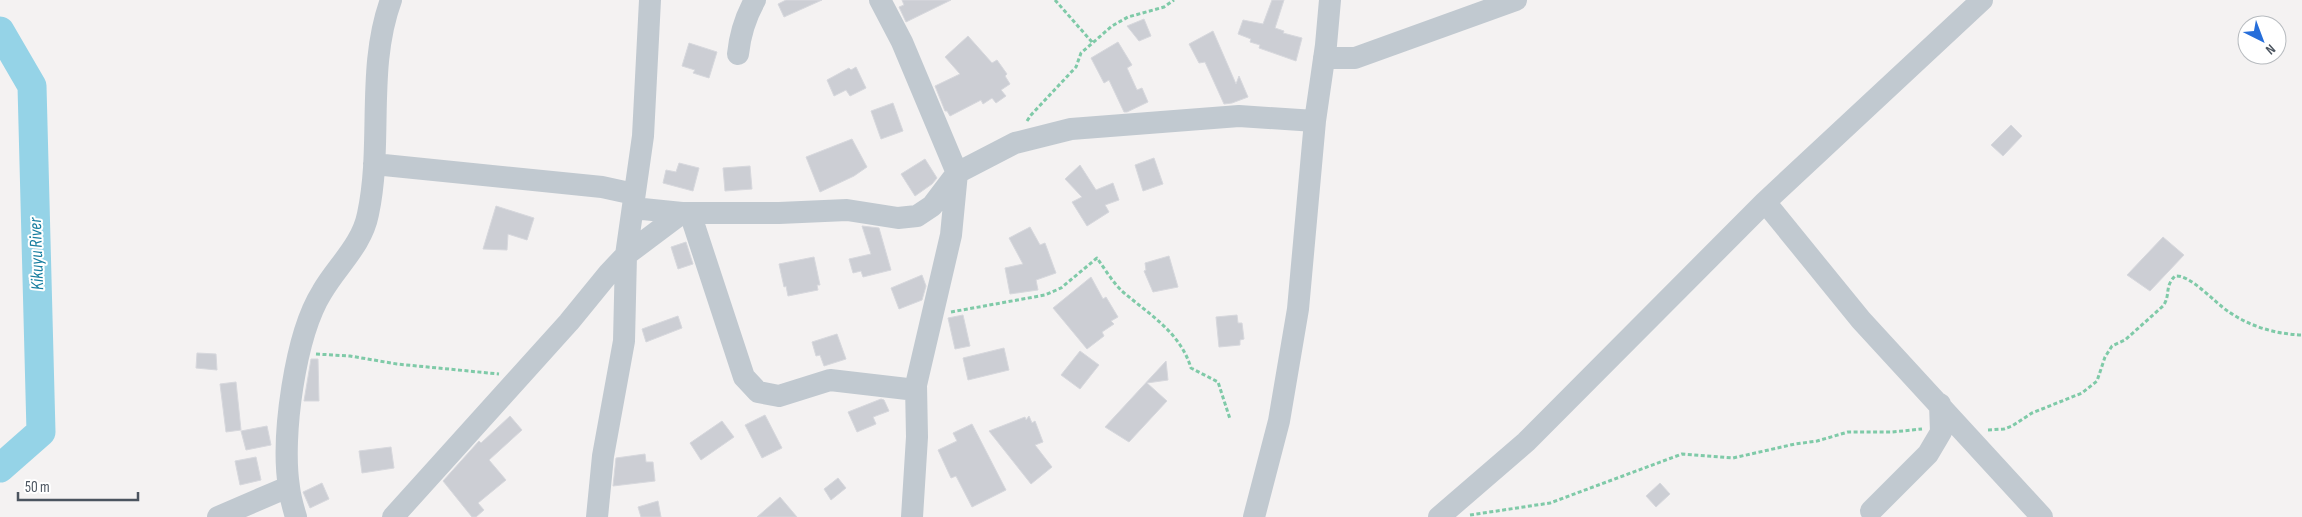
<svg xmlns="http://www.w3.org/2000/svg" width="2302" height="517" viewBox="0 0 2302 517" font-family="'Sofia Sans Condensed',sans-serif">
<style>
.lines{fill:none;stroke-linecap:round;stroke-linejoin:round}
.river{stroke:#95d3e7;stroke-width:29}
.building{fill:#ccced4;stroke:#d7d8dd}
.path{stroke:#7fcaa8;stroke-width:3;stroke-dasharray:4 2.5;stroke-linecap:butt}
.minor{stroke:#c1c9d0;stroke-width:22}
.labels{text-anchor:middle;stroke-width:4;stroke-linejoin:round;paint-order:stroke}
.water-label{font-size:18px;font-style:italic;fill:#167d9f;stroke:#fff}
</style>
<rect width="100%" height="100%" fill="#f4f2f2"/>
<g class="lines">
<!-- river -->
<path class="river" d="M0 31 32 86 41 432 0 468"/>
</g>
<!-- building -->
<path class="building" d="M786 0H822L784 17 778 4Z
M902 0H951L906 22 899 7 904 5Z
M1272 0H1284L1275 28 1284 31 1283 33 1302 38 1296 61 1259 48 1260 45 1250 42 1251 39 1238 34 1243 20 1263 24Z
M1144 19 1151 36 1139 41 1127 26Z
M1213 31 1236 84 1239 76 1248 97 1232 103 1224 104 1205 62 1199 63 1189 44Z
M968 36 992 63 997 60 1007 74 1005 76 1010 84 1001 90 1006 96 996 103 992 98 983 104 981 100 950 116 947 111H945L935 86 960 74 945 57Z
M1118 42 1132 65 1127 68 1137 90 1142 88 1148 102 1127 112H1124L1109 80 1104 83 1091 58Z
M689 43 717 52 709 78 693 73 695 70 682 66Z
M856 67 866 88 850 96 846 90 834 96 827 80 849 68 851 70Z
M893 103 903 131 881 139 871 111Z
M2011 125 2022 136 2003 156 1991 145Z
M852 139 867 167 854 176 820 192 806 157Z
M1154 158 1163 184 1143 191 1135 165Z
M925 159 937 178 932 184 915 196 901 174Z
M679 163 699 168 693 191 663 183 666 170 676 172Z
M1080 165 1096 190 1113 183 1119 200 1105 205 1109 212 1087 226 1072 202 1082 197 1065 179Z
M750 166 752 189 725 191 723 168Z
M496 206 534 218 527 240 508 234 507 250 483 249Z
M862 226 879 228 891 270 863 277 861 271 853 273 849 259 871 254Z
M1030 227 1040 245 1045 243 1056 273 1036 280 1038 290 1010 294 1005 268 1023 264 1009 238Z
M2163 237 2184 255 2150 291 2127 275Z
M686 242 693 264 678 269 671 247Z
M1169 256 1178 287 1153 292 1144 271 1146 270 1145 263Z
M814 257 820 285H817L818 290 788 296 786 286 784 287 779 264Z
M922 275 926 286 922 300 899 309 891 288Z
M1091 277 1103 299 1106 297 1118 317 1111 321 1114 324 1102 332 1104 336 1087 349 1053 308Z
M963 315 970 346 955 349 948 318Z
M1237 315 1238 323H1242L1244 339 1240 340V345L1219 347 1216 317Z
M678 316 682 328 646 342 642 329Z
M837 334 846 359 824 366 820 355 816 356 812 342Z
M1004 348 1009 370 968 380 963 358Z
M1080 351 1099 365 1080 389 1061 375Z
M197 353 216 354 217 370 196 368Z
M311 359H318L319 401H304Z
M1166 361 1168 380 1147 383 1167 401 1129 442 1105 427Z
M236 382 241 430 226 432 220 384Z
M881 399 884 400 889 411 873 417 876 424 857 432 848 412Z
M765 415 782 448 762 458 745 425Z
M510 416 522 430 489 460 506 480 478 503 484 510 476 517H472L443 481 479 441 481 443Z
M1029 416 1032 423 1035 421 1043 442 1035 445 1052 467 1031 484 989 431 1025 417 1026 420Z
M722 421 734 437 701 460 690 443Z
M972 424 1006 490 972 507 956 476 951 478 938 450 957 441 953 433Z
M267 426 271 445 246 450 241 431Z
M391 447 394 468 362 473 359 451Z
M645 454 646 462H653L655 481 613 486 616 458Z
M256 457 261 480 240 485 235 461Z
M838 478 846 488 831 500 824 489Z
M322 483 329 499 310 508 303 492Z
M1660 483 1670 494 1656 507 1646 496Z
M780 497 797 517H757Z
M658 501 661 517H641L638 507Z"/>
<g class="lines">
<!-- path -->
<path class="path" d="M1055 0 1092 42
M1027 121 1031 115 1076 67 1081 53 1112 26 1128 17 1164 7 1174 0
M951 312 1045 295 1061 288 1097 258C1105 269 1113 283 1123 292 1150 315 1180 332 1191 368L1218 382 1230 419
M316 354 350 356 397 364 499 374
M1988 430 2004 429 2012 426 2032 413 2082 393 2097 381 2105 357 2112 346 2125 340 2163 306C2171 295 2164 287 2175 276 2190 274 2215 303 2229 312 2251 327 2276 334 2302 335
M1470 515 1550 503 1682 454 1733 458 1795 444 1817 441 1848 432H1892L1922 429"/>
<!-- minor -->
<path class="minor" d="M880 0 902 42 957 173 951 235 916 385 917 437 912 517
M738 54C740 34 745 18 755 0
M1324 58H1355L1516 0
M374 164 602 187 634 194
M1765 202 1861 320 2042 517
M633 208 682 213
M690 213 744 377 758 392 779 396 830 380 916 390
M1871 511 1928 454 1941 432 1940 404
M218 517 288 487
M296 517C293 507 290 497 289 487 281 437 295 335 322 292 337 266 362 245 368 214 383 144 366 68 391 0
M393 517 569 322 609 273 626 255 682 213H779L847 210 898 218 917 216 932 206 957 173 1015 143 1071 129 1239 116 1315 121
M597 517 603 456 624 341 626 255 643 136 650 0
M1254 517 1279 421 1298 309 1315 121 1326 45 1330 0
M1439 517 1526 442 1765 202 1982 0"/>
</g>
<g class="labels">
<!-- water labels -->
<g class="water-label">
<text transform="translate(36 254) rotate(-92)" y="6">Kikuyu River</text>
</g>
</g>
<!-- north arrow -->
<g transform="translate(2262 40) rotate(138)"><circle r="24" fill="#ffffff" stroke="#b7bbbf"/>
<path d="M0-4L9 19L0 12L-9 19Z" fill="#266eda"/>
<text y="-8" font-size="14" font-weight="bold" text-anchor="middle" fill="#4b545f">N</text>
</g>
<!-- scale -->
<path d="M18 492v8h120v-8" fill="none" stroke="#4b545f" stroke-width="2.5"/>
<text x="25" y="492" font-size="15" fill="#4b545f" stroke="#ffffff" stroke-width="4" paint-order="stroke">50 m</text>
</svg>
